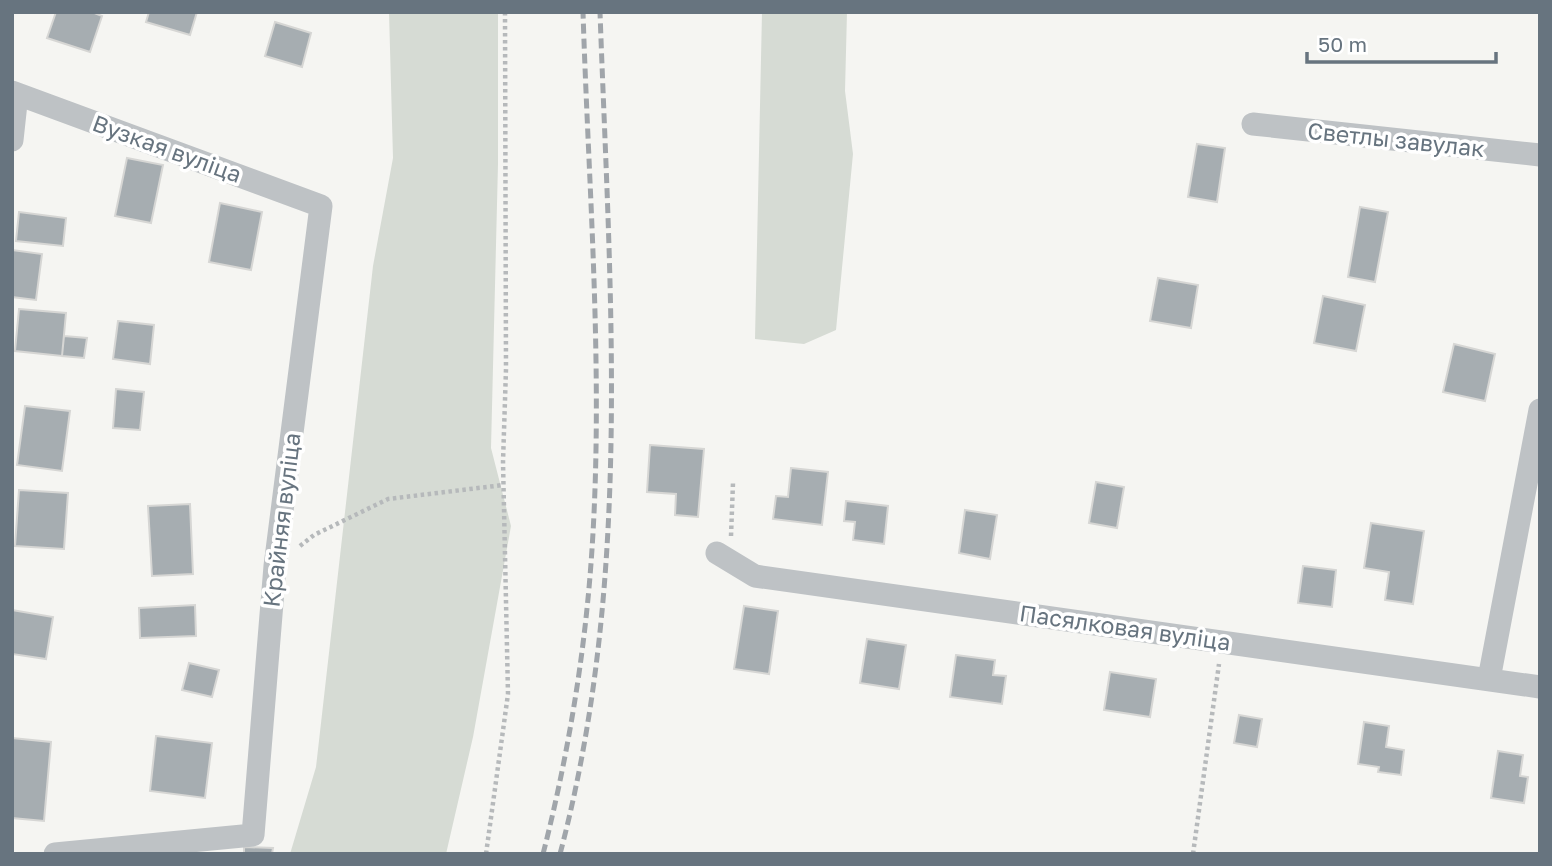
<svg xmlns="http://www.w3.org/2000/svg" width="1552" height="866" viewBox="0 0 1552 866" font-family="'Golos Text',sans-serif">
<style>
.green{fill:#d6dbd4}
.building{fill:#a6adb1;stroke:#d6d6d4;stroke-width:2}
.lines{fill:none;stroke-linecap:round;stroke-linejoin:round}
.path{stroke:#b6b9bb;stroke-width:4.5;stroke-dasharray:3.5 3.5;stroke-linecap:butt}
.minor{stroke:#bec2c5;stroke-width:23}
.rail{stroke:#a0a5aa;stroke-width:5;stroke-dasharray:10 5;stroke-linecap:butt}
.labels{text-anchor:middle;stroke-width:7;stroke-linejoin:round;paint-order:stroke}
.street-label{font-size:23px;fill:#67747f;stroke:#fff}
</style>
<rect width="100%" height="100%" fill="#f5f5f2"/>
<!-- green -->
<path class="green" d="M389 12H498V164L491 448 511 526 473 737 446 854H290L316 767 373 266 393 158Z
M762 12H847L845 91 853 154 836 330 804 344 755 339Z"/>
<!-- building -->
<path class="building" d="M56 12H92L102 16 90 52 47 38Z
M149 12H197L190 35 146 22Z
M275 22 311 33 302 67 265 56Z
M1197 144 1225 148 1217 202 1188 197Z
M127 158 163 165 151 223 115 216Z
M220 203 262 212 251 270 209 262Z
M1360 207 1388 212 1375 282 1348 277Z
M19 212 66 218 63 246 16 241Z
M12 250 42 254 36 300 12 297Z
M1158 278 1198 285 1191 328 1150 321Z
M1323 296 1365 305 1356 351 1314 343Z
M19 309 66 313 62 356 15 351Z
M118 321 154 325 150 364 113 359Z
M64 336 87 338 84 358 62 356Z
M1454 344 1495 354 1485 401 1443 392Z
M116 389 144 392 140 430 113 428Z
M25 406 70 411 62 471 17 465Z
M650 445 704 449 698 517 675 515 676 494 647 492Z
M791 468 828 472 822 525 773 519 776 496 788 497Z
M1096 482 1124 487 1117 528 1089 523Z
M19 490 68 493 64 549 15 546Z
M846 501 888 506 884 544 853 540 855 522 844 521Z
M190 504 193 574 152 576 148 506Z
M965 510 997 515 990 559 959 553Z
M1371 523 1424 531 1413 604 1385 600 1389 572 1364 568Z
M1303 566 1336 570 1332 607 1298 603Z
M195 605 196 636 140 638 139 608Z
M744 606 778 611 769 674 734 669Z
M12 610 53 617 46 659 12 654Z
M867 639 906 645 899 689 860 683Z
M956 655 995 660 993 675 1006 676 1002 704 950 697Z
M189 663 219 670 212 697 182 690Z
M1110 672 1156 679 1150 717 1104 710Z
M1239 715 1262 719 1257 747 1234 743Z
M1364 722 1389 726 1386 747 1404 750 1401 775 1378 772 1379 767 1358 764Z
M156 736 212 743 205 798 150 791Z
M12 738 51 742 44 821 12 818Z
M1498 751 1523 755 1520 776 1528 777 1524 803 1491 798Z
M244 847 273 848 272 854H244Z"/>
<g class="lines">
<!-- path -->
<path class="path" d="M731 536 733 483
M300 546 314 535 388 499 503 485
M486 854 508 694 503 462 506 369 505 12
M1193 854 1219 664"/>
<!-- minor -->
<path class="minor" d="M12 92 321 206 275 566 253 835 55 854
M1253 124 1540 155
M12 140 17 94
M717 553 755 576 1540 687
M1489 679 1540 410"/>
<!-- rail -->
<path class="rail" d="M543 854C565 768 581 677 589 588 606 397 589 203 583 12
M560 854C633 578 610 294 600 12"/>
</g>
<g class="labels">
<!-- street labels -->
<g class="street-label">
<text transform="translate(1396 140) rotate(6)" y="8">Светлы завулак</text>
<text transform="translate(167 149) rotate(20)" y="8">Вузкая вуліца</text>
<text transform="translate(282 520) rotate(-83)" y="8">Крайняя вуліца</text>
<text transform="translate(1125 628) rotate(8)" y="8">Пасялковая вуліца</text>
</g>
</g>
<!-- border -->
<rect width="1552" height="866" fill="none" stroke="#67747f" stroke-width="28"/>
<!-- scale -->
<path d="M1307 52v10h189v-10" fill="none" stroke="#67747f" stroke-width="3.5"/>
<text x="1318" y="52" font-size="21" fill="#67747f" stroke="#ffffff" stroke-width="5" paint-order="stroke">50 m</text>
</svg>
